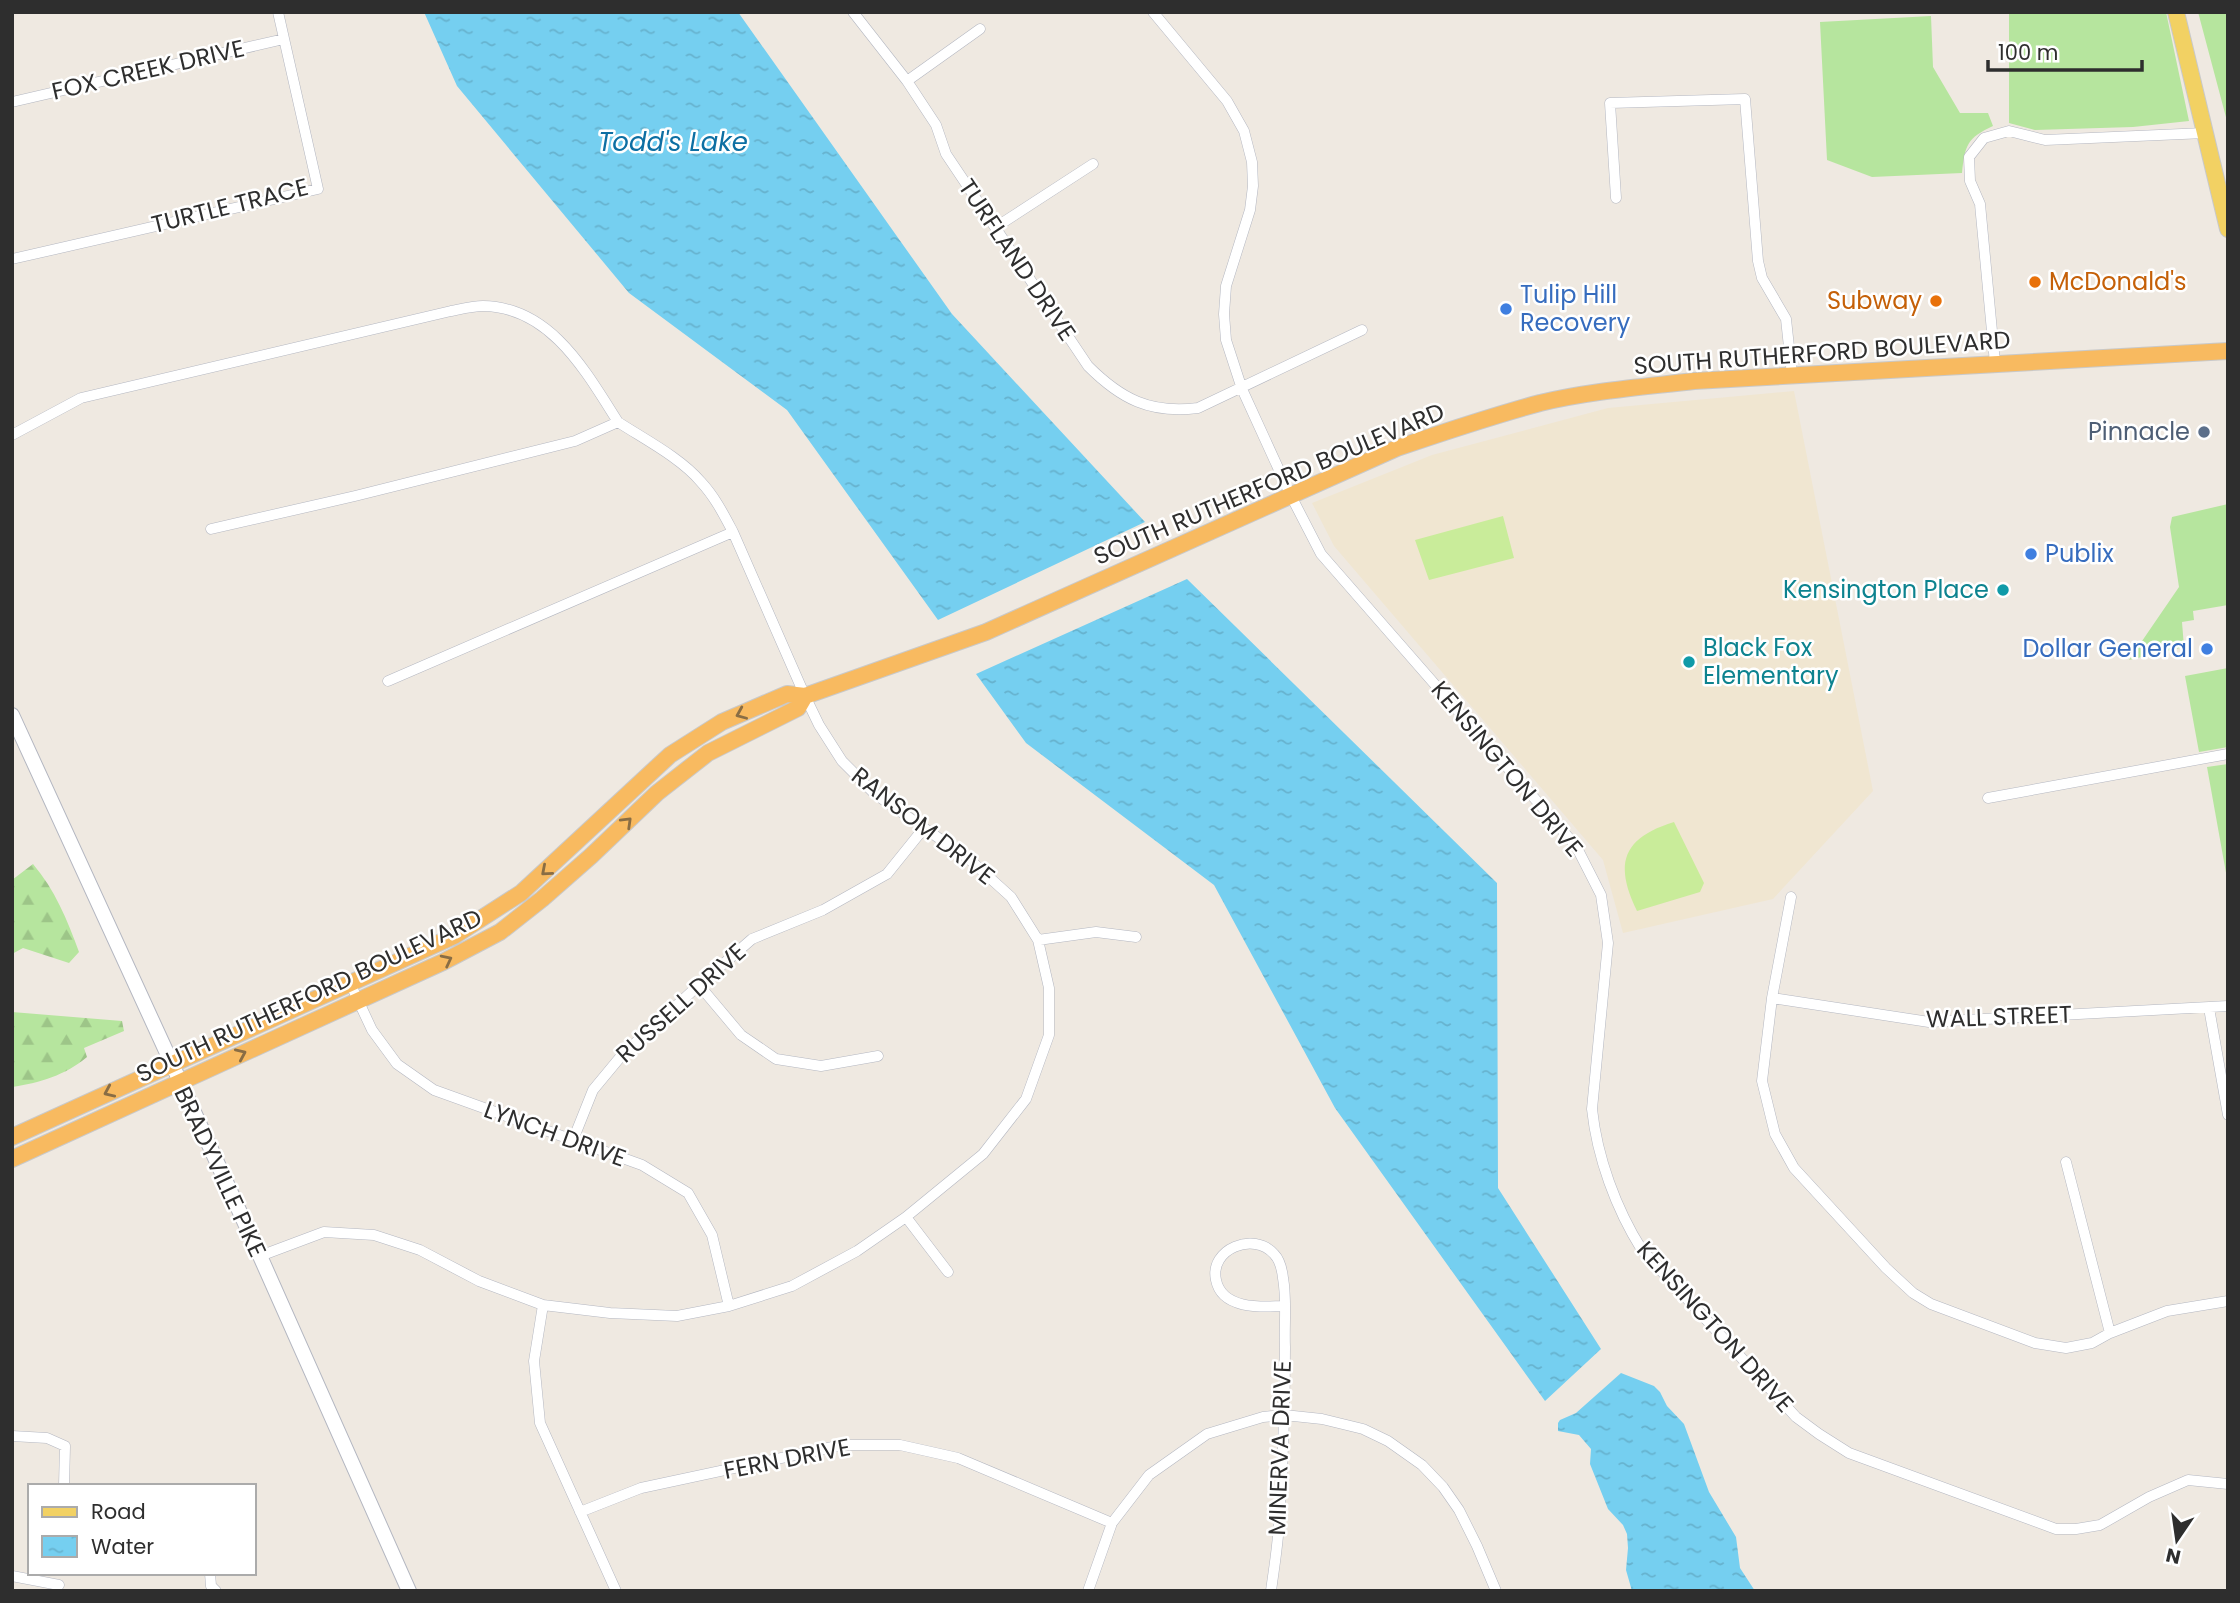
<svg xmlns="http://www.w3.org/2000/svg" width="2240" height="1603" viewBox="0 0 2240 1603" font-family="Poppins,sans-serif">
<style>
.education{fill:#f0e6d1}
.grass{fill:#b6e59e}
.forest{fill:url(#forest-firs)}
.pitch{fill:#c9ec9a}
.water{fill:url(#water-ripples)}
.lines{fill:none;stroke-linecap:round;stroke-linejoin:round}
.minor-casing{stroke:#b4b7c1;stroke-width:11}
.secondary-casing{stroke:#b4b7c1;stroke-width:16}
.primary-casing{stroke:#c9c9c9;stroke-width:18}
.trunk-casing{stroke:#c9c9c9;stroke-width:18}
.minor{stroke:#fff;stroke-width:10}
.secondary{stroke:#fff;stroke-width:14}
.primary{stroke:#f2d163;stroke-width:16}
.trunk{stroke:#f8ba60;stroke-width:16}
.oneway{stroke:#896d44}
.food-dot{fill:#e8710a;stroke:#fff;stroke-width:2.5}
.shop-dot{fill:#3f7fe0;stroke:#fff;stroke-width:2.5}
.service-dot{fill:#5c6f8a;stroke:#fff;stroke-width:2.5}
.culture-dot{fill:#0f9aa8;stroke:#fff;stroke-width:2.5}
.labels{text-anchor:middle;stroke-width:5;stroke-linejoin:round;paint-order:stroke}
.street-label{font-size:24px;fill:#2e2e2e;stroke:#fff}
.food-label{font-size:24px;fill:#c56008;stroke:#fff;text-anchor:start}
.shop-label{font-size:24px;fill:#366cbe;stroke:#fff;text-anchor:start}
.service-label{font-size:24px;fill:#4e5e75;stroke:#fff;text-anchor:end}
.culture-label{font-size:24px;fill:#0d838f;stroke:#fff;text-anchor:end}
.water-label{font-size:26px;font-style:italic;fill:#0d6fa3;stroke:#fff}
</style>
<defs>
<pattern id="forest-firs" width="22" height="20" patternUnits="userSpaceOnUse" patternTransform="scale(1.75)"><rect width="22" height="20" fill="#b6e59e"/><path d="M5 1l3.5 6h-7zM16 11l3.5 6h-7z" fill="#9dc588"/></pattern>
<pattern id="water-ripples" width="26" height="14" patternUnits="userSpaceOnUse" patternTransform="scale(1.75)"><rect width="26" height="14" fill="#75cff0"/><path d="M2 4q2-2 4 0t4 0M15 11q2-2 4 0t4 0" fill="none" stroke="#66b2ce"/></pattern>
</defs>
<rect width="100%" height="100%" fill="#efe9e1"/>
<!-- education -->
<path class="education" d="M1794 391 1873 791 1773 899 1623 933 1603 860 1334 546 1312 503 1432 455 1608 408Z"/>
<!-- grass -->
<path class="grass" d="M2009 12H2166L2189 121 2133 127 2035 130 2009 123Z
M2198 12H2228L2227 121Z
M1931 16 1933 67 1960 113H1988L1993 126C1967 138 1965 145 1962 173L1872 177 1827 160 1820 22Z
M2228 504V605L2193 611 2194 620 2182 622 2184 647 2129 660 2179 587 2170 527 2172 517Z
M2228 668V747L2199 752 2185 676Z
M2228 764V884L2207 767Z"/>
<!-- forest -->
<path class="forest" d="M33 864C55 890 67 919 79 952L69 963 23 948 12 954V880Z
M12 1012 122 1021 124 1031 84 1048 87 1057C66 1075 39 1083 12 1087Z"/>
<!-- pitch -->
<path class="pitch" d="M1503 516 1514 558 1429 580 1415 540Z
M1674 822 1704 883 1700 892 1637 911C1614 864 1622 838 1674 822Z"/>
<!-- water -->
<path class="water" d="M424 12H738L952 314 1145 522 938 620 787 410 629 293 457 86Z
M1187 579 1497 883 1498 1188 1601 1349 1545 1401 1335 1108 1214 885 1026 743 976 674Z
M1621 1373 1654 1386 1660 1392 1667 1406 1684 1424 1709 1492 1736 1537 1740 1568 1755 1591H1632L1626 1570 1628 1548 1627 1534 1623 1525 1608 1509 1590 1464 1591 1449 1579 1435 1558 1431V1423L1560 1420 1576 1413Z"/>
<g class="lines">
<!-- minor casing -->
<g class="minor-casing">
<path id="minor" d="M853 12 907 81 936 125 946 154 1088 366C1121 399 1150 414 1198 408L1362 330
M1153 12 1227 101 1244 131 1252 162 1253 186 1250 210 1226 286 1224 314 1226 340 1242 389 1290 494 1321 554 1576 846 1601 895 1608 943 1592 1109C1597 1157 1616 1209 1642 1250L1796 1417 1819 1434 1849 1453 2056 1529H2076L2100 1525 2149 1497 2188 1480 2228 1484
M907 81 980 29
M12 102 284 39
M1616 198 1610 103 1745 99 1758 261 1762 278 1786 319 1792 375
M996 227 1093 164
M12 259 318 189 278 12
M1995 363 1980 204 1970 181 1969 157 1984 138 2009 131 2045 140 2205 133
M12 435 81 398 451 311C461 309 473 306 483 306 551 307 586 372 618 422L575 441 355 496 211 529
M388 681 733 532C724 515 715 497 701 482 681 458 644 439 618 422
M1988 798 2228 754
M1791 897 1772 998 1762 1081 1775 1134 1794 1168 1886 1268 1913 1293 1931 1304 2035 1343 2066 1348 2092 1343 2110 1333 2167 1311 2228 1301
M1038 940 1096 932 1136 937
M350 983 372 1030 397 1064 434 1090 642 1165 688 1193 712 1235 729 1306
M699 985 741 1035 776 1059 821 1066 878 1056
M1772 998 1929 1022 2228 1006
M2209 1008 2228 1115
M573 1140 593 1090 622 1055 699 985 752 939 823 910 887 874 924 828
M2066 1162 2110 1333
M906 1217 948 1272
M260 1256 324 1232 374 1235 420 1250 479 1281 543 1305 610 1313 677 1316 729 1306 792 1286 857 1251 906 1217 983 1154 1026 1099 1049 1035V988L1038 940 1011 897 969 859 875 794 842 761 819 725 805 696 733 532
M543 1305 534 1361 540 1423 616 1591
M12 1436 47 1438 65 1446 64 1486
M580 1512 641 1488 842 1445H900L958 1458 1112 1523
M210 1573 211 1586 216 1591
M12 1576 59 1585
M1088 1591 1112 1523 1149 1475 1207 1434 1263 1417 1284 1415 1322 1419 1363 1429 1388 1441 1422 1465 1443 1487 1459 1510 1477 1546 1496 1591
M1271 1591C1274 1568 1278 1545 1279 1522 1283 1464 1285 1405 1285 1347 1284 1324 1287 1300 1283 1278 1282 1269 1280 1260 1274 1254 1254 1231 1209 1249 1216 1280 1222 1310 1262 1307 1284 1306"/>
</g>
<!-- secondary casing -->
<g class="secondary-casing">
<path id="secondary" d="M12 715 260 1256 409 1591"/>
</g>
<!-- primary casing -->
<g class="primary-casing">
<path id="primary" d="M2176 12 2228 229"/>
</g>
<!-- trunk casing -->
<g class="trunk-casing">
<path id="trunk" d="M12 1137 454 936 521 893 670 755 722 722 787 694 805 696 986 632 1397 448C1444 432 1492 416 1540 403 1590 391 1643 387 1694 381L2228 351
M12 1159 443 962 500 932 542 899 591 856 657 793 708 753 798 708 805 696"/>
</g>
<!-- minor -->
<use href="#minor" class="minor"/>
<!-- secondary -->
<use href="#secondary" class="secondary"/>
<!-- primary -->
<use href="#primary" class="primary"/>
<!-- trunk -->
<use href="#trunk" class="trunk"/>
</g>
<!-- one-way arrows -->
<defs><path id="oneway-chevron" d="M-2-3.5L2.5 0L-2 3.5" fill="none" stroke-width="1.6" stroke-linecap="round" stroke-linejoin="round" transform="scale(1.75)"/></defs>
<g class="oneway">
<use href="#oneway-chevron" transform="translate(741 714) rotate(157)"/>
<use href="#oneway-chevron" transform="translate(627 822) rotate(-44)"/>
<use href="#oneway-chevron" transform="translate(546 871) rotate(139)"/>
<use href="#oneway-chevron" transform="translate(447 960) rotate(-27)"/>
<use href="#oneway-chevron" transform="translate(241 1054) rotate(-24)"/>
<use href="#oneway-chevron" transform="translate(109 1092) rotate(156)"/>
</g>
<!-- markers -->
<g class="food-dot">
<circle cx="2035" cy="282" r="7"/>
<circle cx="1936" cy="301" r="7"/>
</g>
<g class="shop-dot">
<circle cx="1506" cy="309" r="7"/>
<circle cx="2031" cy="554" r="7"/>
<circle cx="2207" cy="649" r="7"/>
</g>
<circle class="service-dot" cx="2204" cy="432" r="7"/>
<g class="culture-dot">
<circle cx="2003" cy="590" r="7"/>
<circle cx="1689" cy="662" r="7"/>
</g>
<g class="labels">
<!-- street labels -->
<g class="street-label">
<text transform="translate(148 70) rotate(-13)" y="8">FOX CREEK DRIVE</text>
<text transform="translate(230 206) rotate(-14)" y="8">TURTLE TRACE</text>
<text transform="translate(1017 260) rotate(56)" y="8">TURFLAND DRIVE</text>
<text transform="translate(1822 353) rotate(-4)" y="8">SOUTH RUTHERFORD BOULEVARD</text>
<text transform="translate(1269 484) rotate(-23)" y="8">SOUTH RUTHERFORD BOULEVARD</text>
<text transform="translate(1507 769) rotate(50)" y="8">KENSINGTON DRIVE</text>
<text transform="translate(923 826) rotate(38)" y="8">RANSOM DRIVE</text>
<text transform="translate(309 996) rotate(-25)" y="8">SOUTH RUTHERFORD BOULEVARD</text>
<text transform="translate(681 1003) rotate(-42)" y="8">RUSSELL DRIVE</text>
<text transform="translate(1999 1017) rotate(-2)" y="8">WALL STREET</text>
<text transform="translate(555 1134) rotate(20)" y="8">LYNCH DRIVE</text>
<text transform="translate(220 1172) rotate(65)" y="8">BRADYVILLE PIKE</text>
<text transform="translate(1715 1327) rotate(48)" y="8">KENSINGTON DRIVE</text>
<text transform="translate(1280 1448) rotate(-88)" y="8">MINERVA DRIVE</text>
<text transform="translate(787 1459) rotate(-11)" y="8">FERN DRIVE</text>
</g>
<!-- food labels -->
<g class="food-label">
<text x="2049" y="290">McDonald's</text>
<text x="1922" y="309" text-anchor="end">Subway</text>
</g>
<!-- shop labels -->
<g class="shop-label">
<text x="1520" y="303">Tulip Hill<tspan x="1520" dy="28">Recovery</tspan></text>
<text x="2045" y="562">Publix</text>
<text x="2193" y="657" text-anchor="end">Dollar General</text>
</g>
<!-- service labels -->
<g class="service-label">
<text x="2190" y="440">Pinnacle</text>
</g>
<!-- culture labels -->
<g class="culture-label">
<text x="1989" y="598">Kensington Place</text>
<text x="1703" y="656" text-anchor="start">Black Fox<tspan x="1703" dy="28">Elementary</tspan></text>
</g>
<!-- water labels -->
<g class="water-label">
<text x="673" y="151">Todd's Lake</text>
</g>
</g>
<!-- border -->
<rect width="2240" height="1603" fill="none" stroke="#2e2e2e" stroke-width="28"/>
<!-- legend -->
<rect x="28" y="1484" width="228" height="91" fill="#ffffff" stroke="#ababab" stroke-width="2"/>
<rect x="42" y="1507" width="35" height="10" fill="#f2d163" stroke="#ababab" stroke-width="2"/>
<text x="91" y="1519" font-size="21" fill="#2e2e2e">Road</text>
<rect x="42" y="1536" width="35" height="21" fill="url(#water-ripples)" stroke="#ababab" stroke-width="2"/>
<text x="91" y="1554" font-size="21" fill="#2e2e2e">Water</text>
<!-- north arrow -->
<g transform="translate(2177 1540) rotate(193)" stroke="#ffffff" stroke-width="5" paint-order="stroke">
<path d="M0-5L12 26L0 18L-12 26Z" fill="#2e2e2e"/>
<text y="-10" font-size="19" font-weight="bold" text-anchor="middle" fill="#2e2e2e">N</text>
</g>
<!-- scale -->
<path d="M1988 60v10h154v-10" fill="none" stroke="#2e2e2e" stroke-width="3.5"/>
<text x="1998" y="60" font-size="21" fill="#2e2e2e" stroke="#ffffff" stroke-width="5" paint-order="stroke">100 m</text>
</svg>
